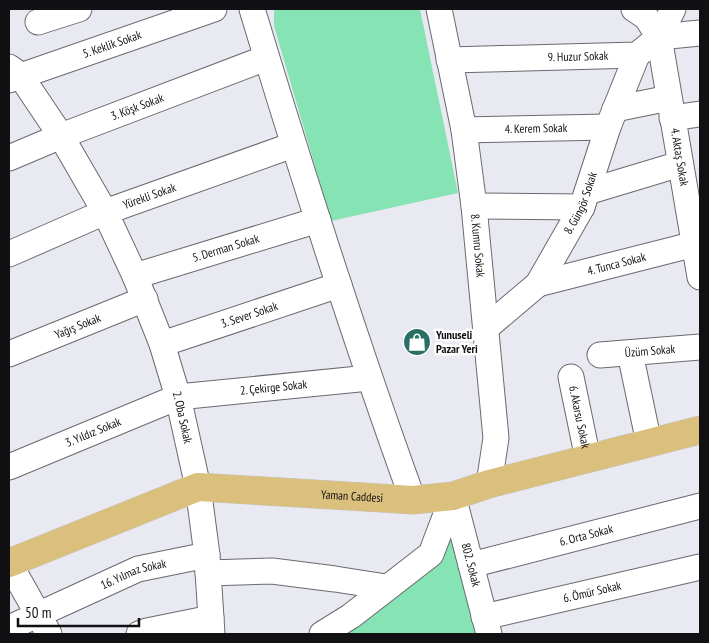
<svg xmlns="http://www.w3.org/2000/svg" width="709" height="643" viewBox="0 0 709 643" font-family="'PT Sans Narrow',sans-serif">
<style>
.green{fill:#86e3b3}
.lines{fill:none;stroke-linecap:round;stroke-linejoin:round}
.minor-casing{stroke:#696971;stroke-width:27}
.major-casing{stroke:#c6c6c7;stroke-width:29}
.minor{stroke:#fff;stroke-width:25}
.major{stroke:#dac07c;stroke-width:28}
.labels{text-anchor:middle;stroke-width:5;stroke-linejoin:round;paint-order:stroke}
.street-label{font-size:12px;fill:#111114;stroke:#fff}
.poi-label{font-size:12px;font-weight:bold;fill:#111114;stroke:#fff;text-anchor:start}
</style>
<rect width="100%" height="100%" fill="#e9e9f2"/>
<!-- green -->
<path class="green" d="M274 9H420L458 193 331 221 274 26Z
M452 528 480 634H339Z"/>
<g class="lines">
<!-- minor casing -->
<g class="minor-casing">
<g id="minor">
<path d="M252 9C302 174 354 338 413 500"/>
<path id="s1" d="M439 9 464 130 474 206 496 438 489 484"/>
<path id="s2" d="M634 9 646 17 659 37 700 277"/>
<path d="M38 22 79 9"/>
<path d="M659 37 673 9"/>
<path id="s3" d="M449 60 637 55 659 37 700 33"/>
<path id="s4" d="M9 67 20 75 61 136 105 212 135 276 162 344 178 397 198 487 207 555 212 634"/>
<path id="s5" d="M9 80 214 9"/>
<path d="M615 109 669 98"/>
<path d="M672 118 700 114"/>
<path id="s6" d="M464 130 608 127"/>
<path id="s7" d="M9 158 61 136 266 58"/>
<path d="M587 192 680 164"/>
<path d="M474 206 582 207"/>
<path id="s8" d="M9 254 105 212 293 145"/>
<path id="s9" d="M135 276 318 220"/>
<path id="s10" d="M538 284 695 244"/>
<path id="s11" d="M486 328 538 284 582 207 608 127 637 55"/>
<path id="s12" d="M162 344 339 285"/>
<path d="M630 353 649 443"/>
<path id="s13" d="M9 354 145 299"/>
<path id="s14" d="M600 355 700 347"/>
<path id="s15" d="M571 377 588 459"/>
<path id="s16" d="M9 467 178 397 369 378"/>
<path id="s17" d="M453 496 489 634"/>
<path d="M9 563 49 634"/>
<path id="s18" d="M471 565 700 506"/>
<path d="M208 573 272 571 335 579 386 587"/>
<path id="s19" d="M484 617 700 567"/>
<path id="s20" d="M9 628 138 569 207 555"/>
<path d="M139 634 147 631 211 618"/>
<path d="M322 634 351 616 431 554 453 496"/>
</g>
</g>
<!-- major casing -->
<g class="major-casing">
<g id="major">
<path id="s21" d="M9 563 198 487 413 500 453 496 489 484 700 430"/>
</g>
</g>
<!-- minor -->
<use href="#minor" class="minor"/>
<!-- major -->
<use href="#major" class="major"/>
</g>
<!-- icons -->
<defs>
<g id="shop-disc" transform="scale(1.4375)"><circle r="9.5" fill="#286f65" stroke="#fff"/><path d="M-5-2.5h2.3a2.7 3.5 0 0 1 5.4 0H5L5.5 6h-11ZM-1.5-2.5h3a1.5 2.3 0 0 0-3 0Z" fill="#fff"/></g>
</defs>
<g fill-rule="evenodd">
<use href="#shop-disc" x="417" y="342"/>
</g>
<g class="labels">
<!-- street labels -->
<g class="street-label">
<text dy="4" stroke="none"><textPath href="#s5" startOffset="109">5. Keklik Sokak</textPath></text>
<text dy="4" stroke="none"><textPath href="#s3" startOffset="129">9. Huzur Sokak</textPath></text>
<text dy="4" stroke="none"><textPath href="#s7" startOffset="138">3. Köşk Sokak</textPath></text>
<text dy="4" stroke="none"><textPath href="#s6" startOffset="72">4. Kerem Sokak</textPath></text>
<text dy="4" stroke="none"><textPath href="#s2" startOffset="160">4. Aktaş Sokak</textPath></text>
<text dy="4" stroke="none"><textPath href="#s8" startOffset="152">Yürekli Sokak</textPath></text>
<text dy="4" stroke="none"><textPath href="#s11" startOffset="160">8. Güngör Sokak</textPath></text>
<text dy="4" stroke="none"><textPath href="#s1" startOffset="240">8. Kumru Sokak</textPath></text>
<text dy="4" stroke="none"><textPath href="#s9" startOffset="95">5. Derman Sokak</textPath></text>
<text dy="4" stroke="none"><textPath href="#s10" startOffset="81">4. Tunca Sokak</textPath></text>
<text dy="4" stroke="none"><textPath href="#s12" startOffset="92">3. Sever Sokak</textPath></text>
<text dy="4" stroke="none"><textPath href="#s13" startOffset="74">Yağış Sokak</textPath></text>
<text dy="4" stroke="none"><textPath href="#s14" startOffset="50">Üzüm Sokak</textPath></text>
<text dy="4" stroke="none"><textPath href="#s16" startOffset="279">2. Çekirge Sokak</textPath></text>
<text dy="4" stroke="none"><textPath href="#s4" startOffset="395">2. Oba Sokak</textPath></text>
<text dy="4" stroke="none"><textPath href="#s15" startOffset="41">6. Akarsu Sokak</textPath></text>
<text dy="4" stroke="none"><textPath href="#s16" startOffset="91">3. Yıldız Sokak</textPath></text>
<text dy="4" stroke="none"><textPath href="#s21" startOffset="358">Yaman Caddesi</textPath></text>
<text dy="4" stroke="none"><textPath href="#s18" startOffset="119">6. Orta Sokak</textPath></text>
<text dy="4" stroke="none"><textPath href="#s17" startOffset="71">802. Sokak</textPath></text>
<text dy="4" stroke="none"><textPath href="#s20" startOffset="136">16. Yılmaz Sokak</textPath></text>
<text dy="4" stroke="none"><textPath href="#s19" startOffset="111">6. Ömür Sokak</textPath></text>
</g>
<!-- poi labels -->
<g class="poi-label">
<text x="436" y="339">Yunuseli<tspan x="436" dy="14">Pazar Yeri</tspan></text>
</g>
</g>
<!-- border -->
<rect width="709" height="643" fill="none" stroke="#111114" stroke-width="20"/>
<!-- scale -->
<path d="M18 618v8h121v-8" fill="none" stroke="#111114" stroke-width="2.5"/>
<text x="25" y="618" font-size="15" fill="#111114" stroke="#ffffff" stroke-width="4" paint-order="stroke">50 m</text>
</svg>
